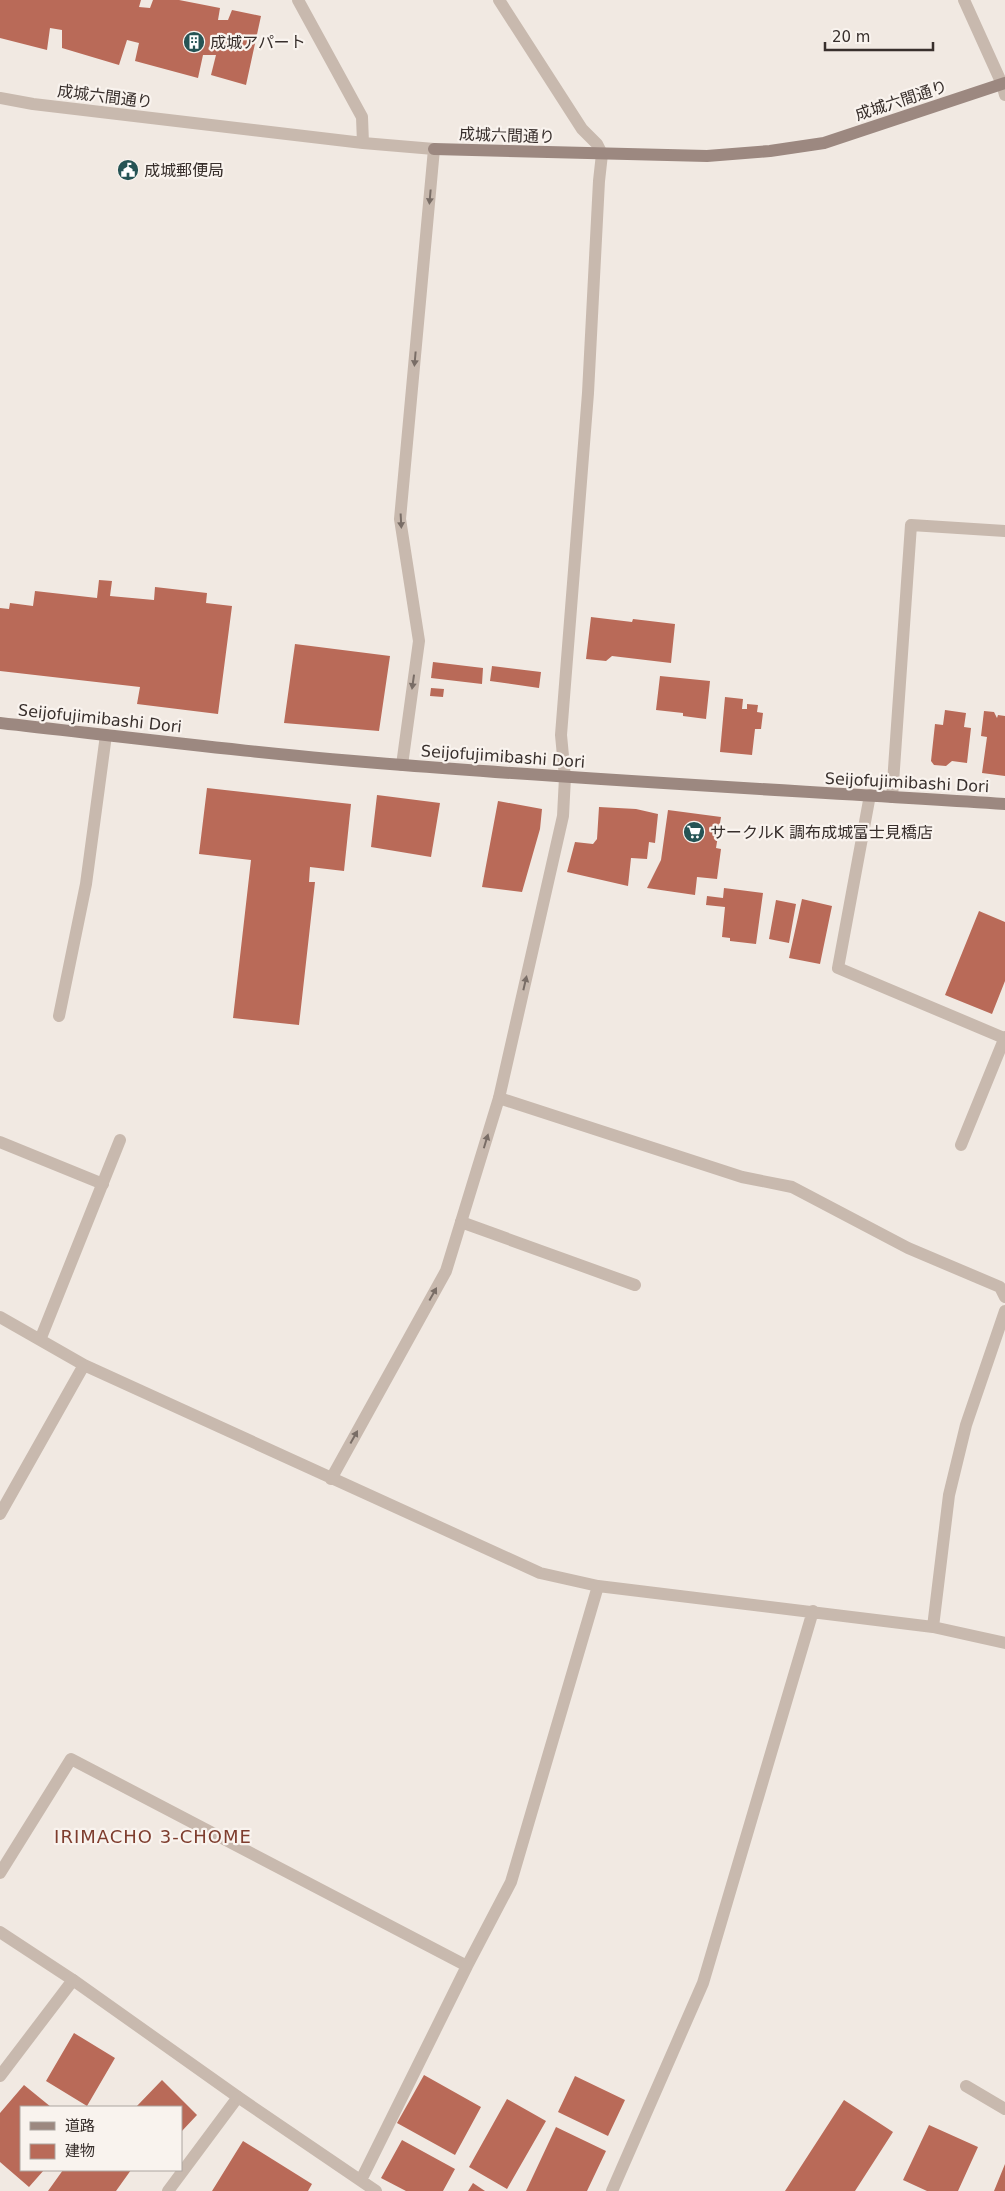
<svg xmlns="http://www.w3.org/2000/svg" width="1005" height="2191" viewBox="0 0 1005 2191" font-family="'DejaVu Sans','Noto Sans JP',sans-serif">
<style>
.building{fill:#b96a58}
.lines{fill:none;stroke-linecap:round;stroke-linejoin:round}
.lane{stroke:#c8b9ae;stroke-width:12}
.street{stroke:#c8b9ae;stroke-width:12}
.secondary{stroke:#9c8880;stroke-width:12}
.oneway{fill:#796d66}
.labels{text-anchor:middle;stroke-width:4.5;stroke-linejoin:round;paint-order:stroke}
.poi-label{font-size:16px;fill:#382f2c;stroke:#f9f3ee;text-anchor:start}
.street-label{font-size:16px;fill:#382f2c;stroke:#f9f3ee}
.neighbourhood-label{font-size:18px;letter-spacing:1px;fill:#7e3d2e;stroke:#f9f3ee}
</style>
<rect width="100%" height="100%" fill="#f1e9e2"/>
<!-- building -->
<path class="building" d="M0 0H141L139 7 150 8 153 0H179L220 8 218 20H228L232 10 261 16 246 85 211 75 216 55H203L198 78 135 61 139 43 127 40 119 65 62 48V30L50 28 47 50 0 38Z
M99 580 112 581 110 596 154 600 155 587 207 593 206 603 232 606 218 714 137 704 140 687 0 671V608L9 609 10 603 33 606 35 591 97 598Z
M591 617 632 622 633 619 675 624 671 663 612 656 606 661 586 659Z
M295 644 390 656 379 731 284 723Z
M433 662 483 668 482 684 431 678Z
M492 666 541 672 539 688 490 681Z
M660 676 710 681 706 719 683 716V713L656 710Z
M431 688 444 689 443 697 430 696Z
M725 697 743 699 742 709H747V704L758 705 757 712 763 713 761 729H755L752 755 720 752Z
M945 710 966 713 964 727 971 728 967 763 952 761 946 766 934 765 931 761 935 724 943 725Z
M984 711 994 712 997 718 998 715 1005 716V776L982 773 987 737 981 736Z
M207 788 351 804 344 871 310 867 309 882H315L299 1025 233 1018 251 860 199 854Z
M377 795 440 803 431 857 371 847Z
M498 801 542 809 540 829 522 892 482 887Z
M599 807 636 809 658 814 655 843 649 842 647 859 631 858 628 886 567 872 575 842 593 844 597 839Z
M668 810 721 817 716 848 721 849 717 879 697 877 695 895 647 888 661 860Z
M724 888 763 893 756 944 730 941V938L722 937 725 907 706 905 707 896 723 898Z
M802 899 832 906 820 964 789 958Z
M776 900 796 904 789 943 769 939Z
M979 911 1005 922V981L992 1014 945 995Z
M74 2033 115 2058 87 2106 46 2081Z
M424 2075 481 2107 455 2155 397 2123Z
M575 2076 625 2100 608 2136 558 2112Z
M162 2080 197 2115 181 2132V2107H136Z
M24 2085 51 2107H21V2170H44L29 2187 0 2162V2113Z
M507 2099 546 2121 507 2189 469 2167Z
M844 2100 893 2132 855 2191H785Z
M929 2125 978 2147 958 2191H927L903 2180Z
M556 2127 606 2151 587 2191H526Z
M402 2140 455 2169 443 2191H406L381 2178Z
M243 2141 312 2184 308 2191H212Z
M1005 2164V2191H994Z
M63 2170H131L116 2191H48Z
M473 2183 485 2191H468Z"/>
<g class="lines">
<!-- lane -->
<path class="lane" d="M499 0 582 129 597 144 602 154
M1002 84 1005 95
M59 1016 86 884 106 735
M499 1098 742 1177 792 1187 908 1248 1000 1287 1005 1297
M0 1142 103 1184
M461 1222 635 1285
M0 2076 73 1980
M966 2086 1005 2109
M168 2191 238 2097"/>
<!-- street -->
<path class="street" d="M298 0 362 117 363 143
M964 0 1002 84
M0 98 33 104 363 143 434 149 400 519 419 641 402 765
M870 795 838 968 1004 1038
M892 797 911 525 1005 531
M961 1145 1005 1037
M0 1317 84 1365 540 1573 598 1586 933 1627 1005 1643
M40 1340 120 1140
M331 1479 446 1271 499 1098 563 816 565 777 561 735 588 393 599 181 602 154
M0 1514 84 1365
M933 1627 949 1495 966 1425 1005 1311
M0 1873 71 1759 467 1966
M0 1932 73 1980 238 2097 376 2191
M361 2180 467 1966 511 1882 598 1586
M612 2191 703 1983 813 1611"/>
<!-- secondary -->
<path class="secondary" d="M434 149 707 156 770 151 824 143 1005 83
M0 723C134 738 268 755 403 765 604 781 804 791 1005 804"/>
</g>
<!-- one-way arrows -->
<defs><path id="oneway-solid" d="M-6-.8H1V-3.2L6.5 0L1 3.2V.8H-6Z" transform="scale(1.25)"/></defs>
<g class="oneway">
<use href="#oneway-solid" transform="translate(430 197) rotate(95)"/>
<use href="#oneway-solid" transform="translate(415 359) rotate(95)"/>
<use href="#oneway-solid" transform="translate(401 521) rotate(87)"/>
<use href="#oneway-solid" transform="translate(413 682) rotate(98)"/>
<use href="#oneway-solid" transform="translate(525 983) rotate(-77)"/>
<use href="#oneway-solid" transform="translate(486 1141) rotate(-73)"/>
<use href="#oneway-solid" transform="translate(433 1294) rotate(-61)"/>
<use href="#oneway-solid" transform="translate(354 1437) rotate(-61)"/>
</g>
<!-- icons -->
<defs>
<g id="building-disc" transform="scale(1.125)"><circle r="9.5" fill="#265455" stroke="#f9f3ee"/><path d="M-4-6H4V6H1V3H-1V6H-4ZM-2.5-4.3h1.7v1.8h-1.7ZM.8-4.3h1.7v1.8H.8ZM-2.5-1h1.7V.8h-1.7ZM.8-1h1.7V.8H.8Z" fill="#fff"/></g>
<g id="civic-disc" transform="scale(1.125)"><circle r="9.5" fill="#265455" stroke="#f9f3ee"/><path d="M-.6-6.5H3V-4.5H.6V-3L4-1V1h2V6H-6V1h2V-1L-.6-3ZM-1.2 2.5V6h2.4V2.5Z" fill="#fff"/></g>
<g id="supermarket-disc" transform="scale(1.125)"><circle r="9.5" fill="#265455" stroke="#f9f3ee"/><path d="M-6-5.5h2.5l.6 2H6L4.5 2H-2.5L-4.4-4H-6ZM-1.5 3.2a1.3 1.3 0 1 0 .1 0ZM3 3.2a1.3 1.3 0 1 0 .1 0Z" fill="#fff"/></g>
</defs>
<g fill-rule="evenodd">
<use href="#building-disc" x="194" y="42"/>
<use href="#civic-disc" x="128" y="170"/>
<use href="#supermarket-disc" x="694" y="832"/>
</g>
<g class="labels">
<!-- poi labels -->
<g class="poi-label">
<text x="210" y="48">成城アパート</text>
<text x="144" y="176">成城郵便局</text>
<text x="710" y="838">サークルK 調布成城富士見橋店</text>
</g>
<!-- street labels -->
<g class="street-label">
<text transform="translate(105 96) rotate(7)" y="6">成城六間通り</text>
<text transform="translate(901 100) rotate(-18)" y="6">成城六間通り</text>
<text transform="translate(507 135) rotate(2)" y="6">成城六間通り</text>
<text transform="translate(100 718) rotate(6)" y="6">Seijofujimibashi Dori</text>
<text transform="translate(503 756) rotate(4)" y="6">Seijofujimibashi Dori</text>
<text transform="translate(907 782) rotate(3)" y="6">Seijofujimibashi Dori</text>
</g>
<!-- neighbourhood labels -->
<g class="neighbourhood-label">
<text x="153" y="1843">IRIMACHO 3-CHOME</text>
</g>
</g>
<!-- legend -->
<rect x="20" y="2106" width="162" height="65" fill="#f9f3ee" stroke="#aca5a0"/>
<rect x="30" y="2122" width="25" height="8" fill="#9c8880" stroke="#aca5a0"/>
<text x="65" y="2131" font-size="15" fill="#382f2c">道路</text>
<rect x="30" y="2144" width="25" height="15" fill="#b96a58" stroke="#aca5a0"/>
<text x="65" y="2156" font-size="15" fill="#382f2c">建物</text>
<!-- scale -->
<path d="M825 42v8h108v-8" fill="none" stroke="#382f2c" stroke-width="2.5"/>
<text x="832" y="42" font-size="15" fill="#382f2c" stroke="#f9f3ee" stroke-width="4" paint-order="stroke">20 m</text>
</svg>
